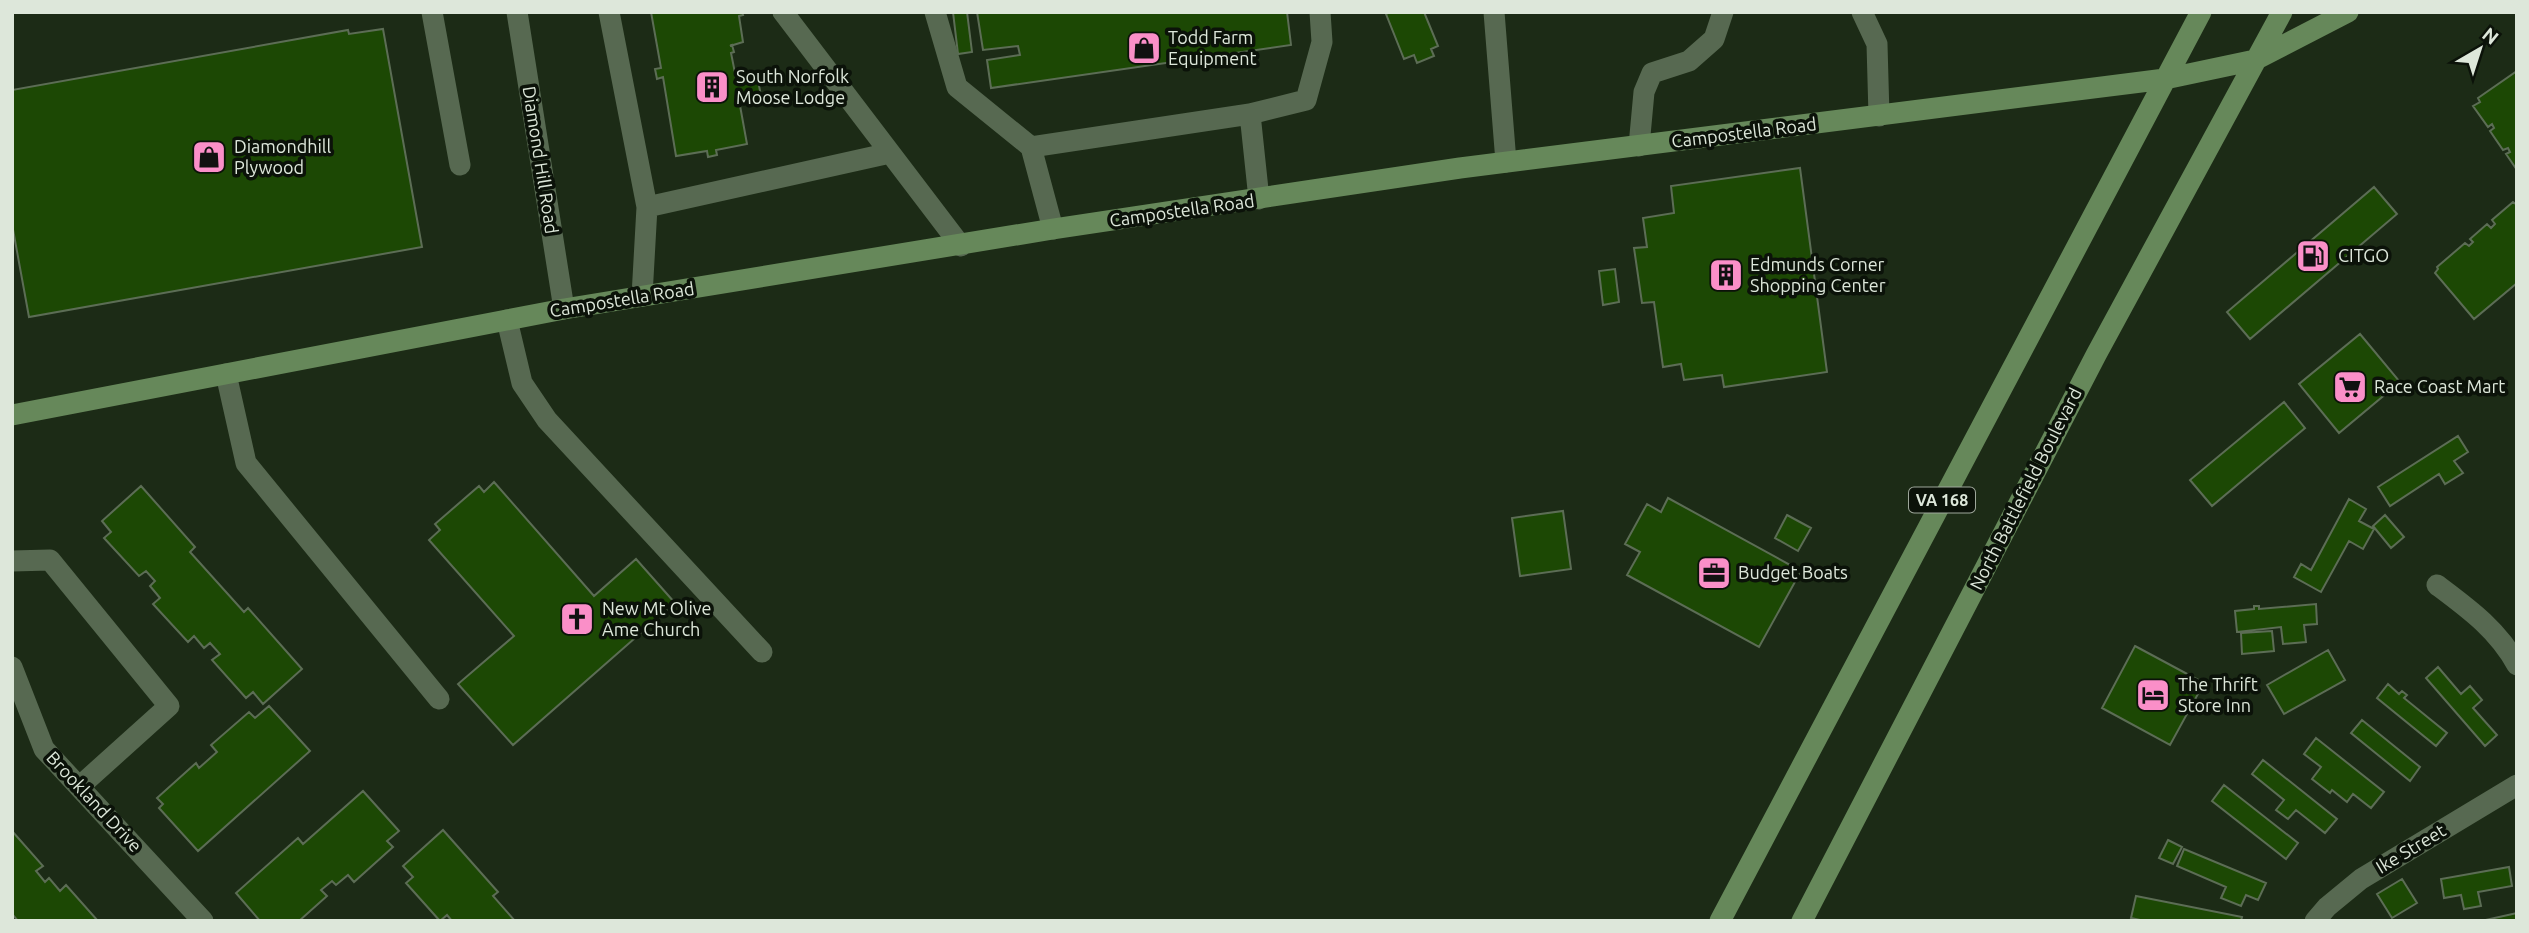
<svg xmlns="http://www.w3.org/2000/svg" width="2529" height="933" viewBox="0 0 2529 933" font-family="Ubuntu,sans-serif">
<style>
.building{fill:#1c4804;stroke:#5c6d55;stroke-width:2}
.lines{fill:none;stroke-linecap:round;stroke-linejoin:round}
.minor{stroke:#576951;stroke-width:21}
.major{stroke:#66885a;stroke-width:21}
.labels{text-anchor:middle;stroke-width:7;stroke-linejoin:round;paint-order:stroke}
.shield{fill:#0b1209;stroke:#9ea79b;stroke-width:2}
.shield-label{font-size:16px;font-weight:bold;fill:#dde7da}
.poi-label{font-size:18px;fill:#dde7da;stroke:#0b1209;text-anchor:start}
.street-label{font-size:18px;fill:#dde7da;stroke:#0b1209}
</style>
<rect width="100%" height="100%" fill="#1c2b16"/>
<!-- building -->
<path class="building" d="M651 12H742L743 15 739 16 743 42 730 46 732 45 734 52 731 53 736 78 757 75 761 96 739 100 747 144 716 150 717 155 708 157 707 151 676 156 663 77 657 79 655 69 661 68Z
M953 12H967L972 52 958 54Z
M977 12H1287L1291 45 991 88 987 60 1020 55 1018 46 983 50Z
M1390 12H1424L1438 46 1431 49 1434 56 1417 63 1414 55 1404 59 1386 14Z
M383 29 422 247 29 317 12 224V90L348 30 349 34Z
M2517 71V170L2506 154 2510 152 2508 148 2503 150 2490 131 2494 128 2492 124 2488 127 2473 106 2480 102 2478 98Z
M1800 168 1827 372 1724 387 1722 375 1684 380 1681 364 1663 367 1654 302 1642 303 1634 248 1647 247 1643 218 1674 213 1671 186Z
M2374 187 2397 214 2250 339 2227 312Z
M2513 202 2517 205V283L2474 319 2435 273 2438 269 2437 267 2465 243 2469 246 2473 242 2470 239 2487 224 2491 228 2495 224 2492 220Z
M1615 269 1619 302 1603 305 1599 271Z
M2360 334 2400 382 2339 433 2299 384Z
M2284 402 2305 428 2212 506 2190 480Z
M2458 436 2468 452 2454 461 2463 473 2445 484 2439 474 2390 506 2378 487Z
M494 482 594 596 636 559 675 603 513 745 458 684 514 636 429 540 440 530 435 524 479 486 484 492Z
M141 486 195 547 190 552 244 612 248 608 302 669 263 704 253 692 246 698 212 660 220 654 210 643 204 648 194 636 188 642 153 604 160 598 150 586 155 581 146 571 139 576 104 538 111 532 102 521Z
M1668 498 1801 571 1759 647 1627 575 1640 552 1625 544 1647 504 1661 512Z
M2349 499 2366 509 2359 521 2374 529 2363 549 2349 541 2321 592 2294 577 2301 564 2311 570Z
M1563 511 1571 569 1520 576 1512 518Z
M1787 515 1811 528 1798 551 1775 538Z
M2385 515 2404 537 2391 548 2373 526Z
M2316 604 2317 624 2304 625 2306 642 2283 644 2281 627 2237 632 2235 611 2254 609V606H2259V609Z
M2272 631 2274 651 2242 654 2241 633Z
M2135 646 2204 683 2170 745 2102 708Z
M2328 650 2345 680 2284 714 2267 685Z
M2438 667 2461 694 2470 686 2482 700 2473 708 2497 735 2485 746 2426 678Z
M2388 684 2399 694 2402 691 2407 695 2404 698 2447 733 2436 746 2377 698Z
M269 706 310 751 198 851 159 808 163 804 157 798 196 763 199 768 217 752 211 745 249 712 255 718Z
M2362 720 2420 767 2410 781 2351 733Z
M2316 738 2384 792 2371 808 2353 794 2347 802 2332 790 2330 793 2312 779 2321 767 2304 754Z
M2263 760 2337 819 2325 833 2296 810 2288 819 2276 810 2284 800 2252 774Z
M2224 785 2298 843 2286 859 2212 801Z
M363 791 399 831 387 841 393 847 354 882 348 875 336 885 332 881 321 890 327 896 299 921H260L236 893 298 838 303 844Z
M443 830 498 892 493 896 515 921H452L447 915 440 921 406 883 413 877 403 866Z
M12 831 43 866 36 871 45 882 49 878 60 891 66 885 98 921H18L12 914Z
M2168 840 2182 847 2173 864 2159 858Z
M2184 849 2266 883 2258 900 2246 895 2241 906 2221 898 2226 887 2177 866Z
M2509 867 2512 886 2478 892 2481 906 2464 909 2461 895 2444 898 2441 879Z
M2402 879 2417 903 2392 918 2377 894Z
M2136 896 2242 917 2241 921H2145L2131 918Z
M2517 913V921H2481Z"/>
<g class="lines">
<!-- minor -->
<path class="minor" d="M432 12 460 165
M517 12 564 309
M609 12 647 207 642 296
M783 12 961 246
M935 12 957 87 1031 147 1053 229
M1494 12 1506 162
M1862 12 1877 44 1879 116
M1639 146 1644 92 1652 73 1689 61 1714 39 1723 12
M1031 147 1250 114
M1259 199 1250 114 1306 100 1322 42 1320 12
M647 207 890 153
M507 320 522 383 547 420 762 652
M226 374 246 463 439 699
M12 561 50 560 169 706 79 787
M2437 585C2469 609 2498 630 2517 665
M12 667 44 749 203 921
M2315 921 2327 907 2361 879 2517 785"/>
<!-- major -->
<path class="major" d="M12 415 564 309 1053 229 1460 168 2165 79 2255 60 2348 12
M1720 921 2201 12
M1802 921 2096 355 2282 12"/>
</g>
<!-- icons -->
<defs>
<g id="shop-square" transform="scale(1.75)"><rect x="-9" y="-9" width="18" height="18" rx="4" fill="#fa8fc8" stroke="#0b1209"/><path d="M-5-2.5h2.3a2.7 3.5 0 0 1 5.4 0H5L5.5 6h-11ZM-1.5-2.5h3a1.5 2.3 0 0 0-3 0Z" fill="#111"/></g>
<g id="building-square" transform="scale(1.75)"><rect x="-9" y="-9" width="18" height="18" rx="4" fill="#fa8fc8" stroke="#0b1209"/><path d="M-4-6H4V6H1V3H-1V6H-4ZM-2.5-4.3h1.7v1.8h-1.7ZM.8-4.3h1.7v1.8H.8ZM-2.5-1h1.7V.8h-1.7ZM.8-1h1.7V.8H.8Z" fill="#111"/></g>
<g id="fuel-square" transform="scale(1.75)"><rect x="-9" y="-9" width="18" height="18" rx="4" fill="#fa8fc8" stroke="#0b1209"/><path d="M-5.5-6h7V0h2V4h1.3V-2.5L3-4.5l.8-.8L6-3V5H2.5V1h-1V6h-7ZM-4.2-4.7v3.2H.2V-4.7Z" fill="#111"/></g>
<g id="supermarket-square" transform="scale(1.75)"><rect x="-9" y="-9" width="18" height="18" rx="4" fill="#fa8fc8" stroke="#0b1209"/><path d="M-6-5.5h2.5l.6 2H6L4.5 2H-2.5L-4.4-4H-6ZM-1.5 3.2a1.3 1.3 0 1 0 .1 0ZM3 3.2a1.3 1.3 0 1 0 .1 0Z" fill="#111"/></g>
<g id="office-square" transform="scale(1.75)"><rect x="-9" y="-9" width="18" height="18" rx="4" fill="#fa8fc8" stroke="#0b1209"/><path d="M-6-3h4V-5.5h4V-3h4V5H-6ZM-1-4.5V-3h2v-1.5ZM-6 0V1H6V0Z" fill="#111"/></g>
<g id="church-square" transform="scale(1.75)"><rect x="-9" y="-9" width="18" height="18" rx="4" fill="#fa8fc8" stroke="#0b1209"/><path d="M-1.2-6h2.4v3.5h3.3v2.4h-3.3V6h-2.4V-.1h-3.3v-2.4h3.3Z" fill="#111"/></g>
<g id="hotel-square" transform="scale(1.75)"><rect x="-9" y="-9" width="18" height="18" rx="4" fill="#fa8fc8" stroke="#0b1209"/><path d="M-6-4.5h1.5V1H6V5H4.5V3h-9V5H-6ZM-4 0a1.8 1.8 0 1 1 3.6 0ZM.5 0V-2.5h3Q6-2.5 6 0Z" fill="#111"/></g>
</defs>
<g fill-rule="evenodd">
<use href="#shop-square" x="1144" y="48"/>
<use href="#building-square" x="712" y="87"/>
<use href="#shop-square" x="209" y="157"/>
<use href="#fuel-square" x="2313" y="256"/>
<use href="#building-square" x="1726" y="275"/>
<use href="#supermarket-square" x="2350" y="387"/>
<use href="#office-square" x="1714" y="573"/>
<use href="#church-square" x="577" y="619"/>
<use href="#hotel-square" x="2153" y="695"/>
</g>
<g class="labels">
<!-- shield labels -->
<rect class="shield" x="1909" y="487.5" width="66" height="25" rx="5"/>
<g class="shield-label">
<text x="1942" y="506">VA 168</text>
</g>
<!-- poi labels -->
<g class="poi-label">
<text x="1168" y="44">Todd Farm<tspan x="1168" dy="21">Equipment</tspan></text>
<text x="736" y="83">South Norfolk<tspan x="736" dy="21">Moose Lodge</tspan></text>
<text x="234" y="153">Diamondhill<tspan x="234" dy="21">Plywood</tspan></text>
<text x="2338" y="262">CITGO</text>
<text x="1750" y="271">Edmunds Corner<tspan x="1750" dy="21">Shopping Center</tspan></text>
<text x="2374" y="393">Race Coast Mart</text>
<text x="1738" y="579">Budget Boats</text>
<text x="602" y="615">New Mt Olive<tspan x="602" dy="21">Ame Church</tspan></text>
<text x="2178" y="691">The Thrift<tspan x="2178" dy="21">Store Inn</tspan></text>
</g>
<!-- street labels -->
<g class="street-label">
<text transform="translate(1744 133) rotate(-7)" y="6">Campostella Road</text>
<text transform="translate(540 160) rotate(81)" y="6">Diamond Hill Road</text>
<text transform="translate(1182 211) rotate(-8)" y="6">Campostella Road</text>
<text transform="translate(622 300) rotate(-9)" y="6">Campostella Road</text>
<text transform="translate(2026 489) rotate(-63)" y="6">North Battlefield Boulevard</text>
<text transform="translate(94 802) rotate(47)" y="6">Brookland Drive</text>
<text transform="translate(2411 849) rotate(-31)" y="6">Ike Street</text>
</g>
</g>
<!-- border -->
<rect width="2529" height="933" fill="none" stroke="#dde7da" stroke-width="28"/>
<!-- north arrow -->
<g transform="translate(2480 49) rotate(39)" stroke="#0b1209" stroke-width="5" paint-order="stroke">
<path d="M0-5L12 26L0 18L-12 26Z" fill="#dde7da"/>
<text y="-10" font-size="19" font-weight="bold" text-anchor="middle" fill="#dde7da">N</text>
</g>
</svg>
